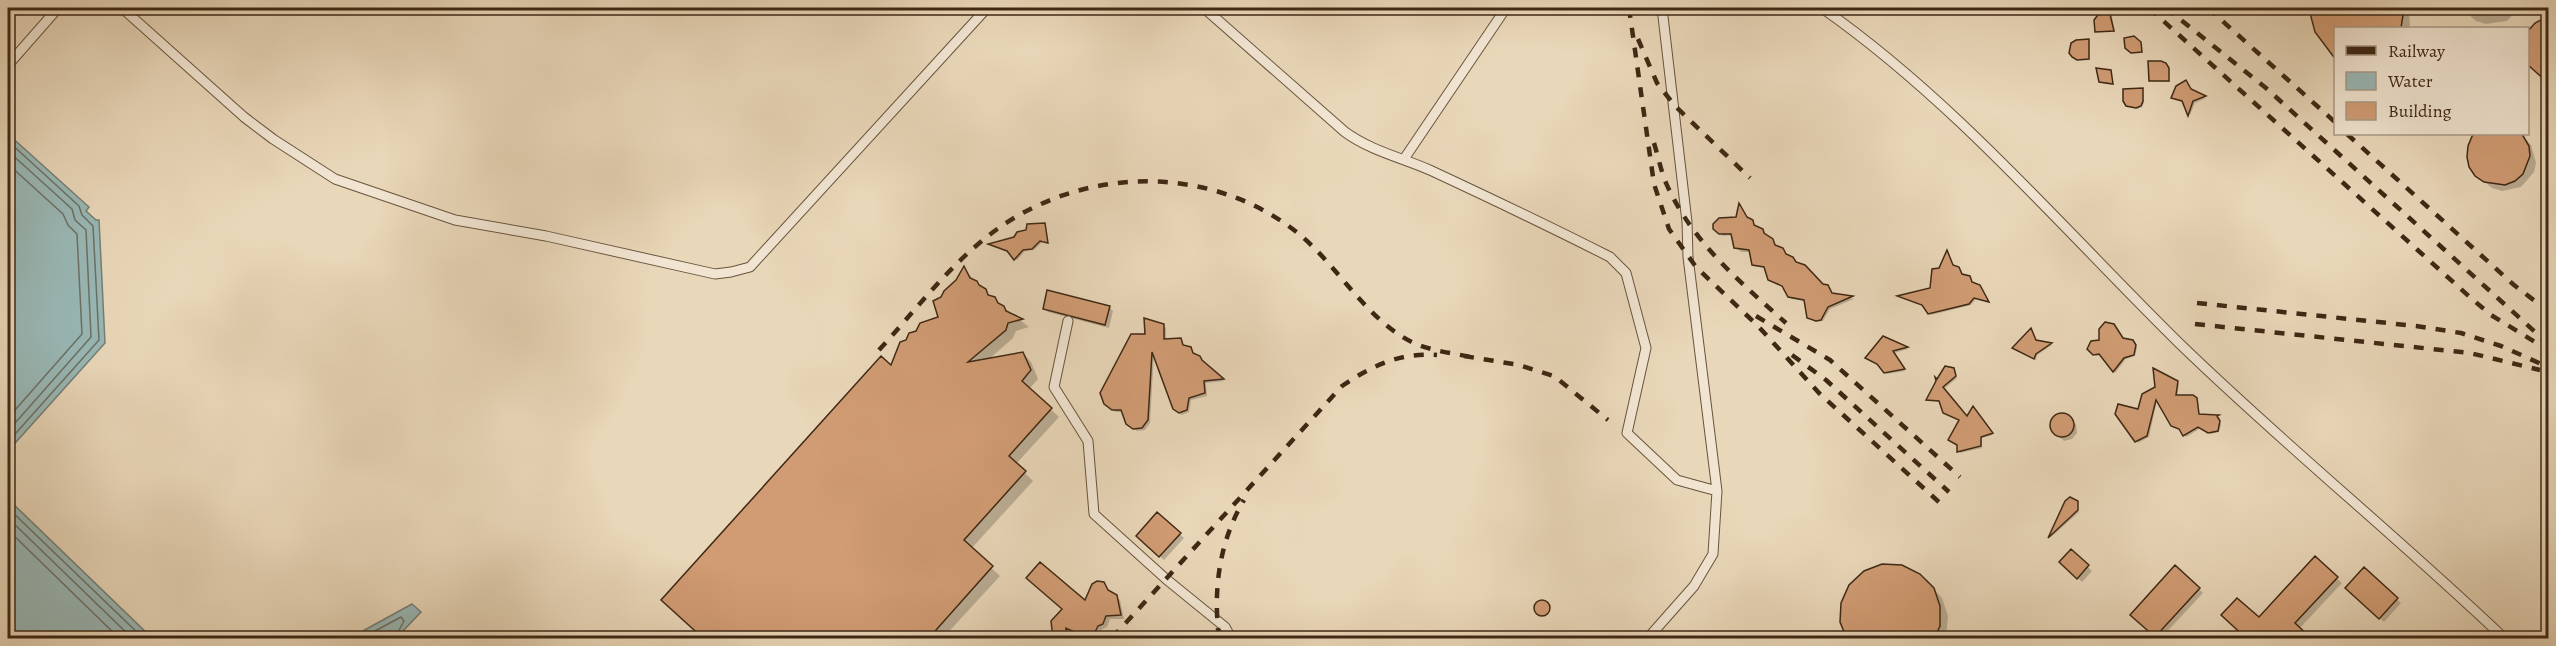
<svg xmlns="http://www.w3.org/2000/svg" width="2556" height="646" viewBox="0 0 2556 646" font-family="Alegreya,serif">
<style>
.water{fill:#99b8b6;stroke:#757e75;stroke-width:1.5}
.shadow{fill:#0003}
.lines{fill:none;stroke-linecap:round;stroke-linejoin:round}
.shore{stroke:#6c7065;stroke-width:1.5}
.building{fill:#d19c74;stroke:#3e2814;stroke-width:1.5}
.lane-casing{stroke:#69543d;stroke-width:11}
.lane{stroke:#f1e5d2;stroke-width:9}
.rail{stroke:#3e2814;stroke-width:4.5;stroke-dasharray:10 10;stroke-linecap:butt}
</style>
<rect width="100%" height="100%" fill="#e9d7b9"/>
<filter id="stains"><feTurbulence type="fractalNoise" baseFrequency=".00333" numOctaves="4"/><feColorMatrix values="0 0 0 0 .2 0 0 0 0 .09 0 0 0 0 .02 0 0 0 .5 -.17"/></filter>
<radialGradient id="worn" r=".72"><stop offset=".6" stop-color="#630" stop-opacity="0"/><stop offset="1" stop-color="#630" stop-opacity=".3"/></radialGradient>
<!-- water -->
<path class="water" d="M8 134 89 207 86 211 96 220H99L105 343 8 451Z
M8 499 152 638H8Z
M412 604 421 612 403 631 411 638H350Z"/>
<!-- shadow -->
<path class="shadow" d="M2019 8H2034L2030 11Z
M2313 8H2409L2410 28H2336L2312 17Z
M2461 8H2519L2507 21 2486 24 2476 21Z
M2105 13 2112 17 2115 32 2096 31 2095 20 2098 14Z
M2545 19H2548V83L2528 62V35Z
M2167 67 2170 82 2151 81Z
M2142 90 2144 103 2142 107 2138 109 2129 107 2127 105Z
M2191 91 2206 98 2195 103 2190 115 2183 102 2173 97Z
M2477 134H2520L2531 145 2536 163 2534 172 2521 187 2502 191 2492 188 2476 175 2474 137Z
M2548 213V235L2545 230V217Z
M1748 219 1772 240 1776 247 1782 249 1787 256 1832 295 1854 299 1830 309 1823 321 1815 322 1806 313 1805 301 1792 299 1784 287 1771 281 1766 268 1753 264 1751 252H1741L1733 244 1732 235 1723 236 1715 228Z
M1044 224 1048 244 1042 242 1034 250 1025 251 1017 260 1010 252 1015 239Z
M1948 253 1953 267 1982 289 1988 302 1976 299 1971 305 1931 315 1924 306 1900 297 1932 289Z
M965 268 975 282 1002 306 1029 327 1016 331 1013 338 988 360 1023 353 1031 362 1038 379 1029 389 1059 417 1016 464 1033 481 971 549 1000 576 943 638H705L892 367 940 318 942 298 958 281Z
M1109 307 1113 311 1109 328 1048 312 1044 308Z
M1163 325 1166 328V340H1180L1184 347 1190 349 1224 381 1206 383 1207 396 1191 400 1189 412 1182 415 1178 412 1154 353 1150 423 1145 430 1137 431 1130 426 1123 412H1116L1109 407 1147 336Z
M1884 338 1908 349 1894 353 1905 371 1887 374 1879 364 1867 358Z
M2123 340 2135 344 2137 348 2135 356 2126 359 2115 373 2102 355 2096 356 2089 348Z
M2036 341 2052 345 2037 355 2036 360 2014 348Z
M1953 369 1957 378 1944 389 1967 419 1973 409 1993 435 1982 438V448L1960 453 1961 420 1941 402 1928 399Z
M2177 382 2179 384 2177 396 2196 399 2200 416 2220 417 2217 418 2221 424 2219 432 2211 434 2201 428 2186 437 2181 430 2172 425 2157 400 2149 437 2138 443 2139 411Z
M2064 415 2076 424 2077 433 2072 439 2064 441 2053 431 2051 422 2056 416Z
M2066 502H2077L2079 512 2050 538Z
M1158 515 1184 538 1164 560 1138 536Z
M2071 551 2092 571 2082 582 2061 562Z
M2315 558 2342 583 2299 629 2259 619Z
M2175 568 2203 593 2161 638H2158L2132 615Z
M2364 569 2401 603 2384 622 2347 588Z
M1103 584 1110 593 1120 600 1124 619H1110L1107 627 1102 629 1096 638H1031L1034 636 1054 635Z
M1929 584 1942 598 1948 616 1946 638H1848Z
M1536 609a7 7 0 1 1 14 0a7 7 0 1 1-14 0Z"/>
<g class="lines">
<!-- shore -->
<path class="shore" d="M8 141 79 206 82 215 93 226 99 340 8 442
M8 151 72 209 75 220 86 230 91 337 8 431
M8 164 63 214 68 225 77 234 82 334 8 418
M8 508 143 638
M8 518 132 638
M8 530 119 638
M362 638 401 617 404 621 398 632 402 638"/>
</g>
<!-- building -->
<path class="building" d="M2311 8H2404L2401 28H2336V60L2315 32 2311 17Z
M2100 12 2110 14 2114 31 2095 32 2094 20Z
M2548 16V83L2528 65V31L2535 23Z
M2134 36 2141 42 2142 52 2131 53 2125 48 2124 38Z
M2089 39V59L2077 60 2072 57 2069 53 2071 43 2076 40Z
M2148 61H2161L2166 63 2169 68V81H2149Z
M2096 68 2111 70 2113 84 2099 82Z
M2186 80 2191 89 2206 96 2193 101 2188 116 2182 101 2171 98 2176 86Z
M2143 88V101L2141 106 2136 108 2126 106 2123 101V89Z
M2473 134H2522L2529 146 2530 156 2523 174 2515 181 2505 185 2484 182 2475 176 2469 167 2467 157 2468 146Z
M1739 203 1747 217 1753 220 1754 225 1763 229 1764 233 1773 239 1775 245 1783 248 1786 254 1793 257 1796 262 1805 265 1823 284 1828 285 1832 293 1853 296 1828 307 1821 320 1816 321 1807 318 1804 300 1788 297 1782 286 1768 280 1764 267 1752 265 1749 250 1734 248 1731 234H1719L1713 229V224L1719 218 1736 217Z
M1045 223 1048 243 1040 241 1032 249 1023 250 1014 260 1007 251 988 244 1014 237 1017 232 1026 230 1027 224Z
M1947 250 1953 265 1959 267 1962 274 1970 276 1972 282 1980 285 1989 302 1974 298 1969 304 1928 314 1922 305 1897 296 1930 288 1932 269 1939 268Z
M964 266 970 278 977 281 979 285 986 289 988 295 995 297 998 303 1004 306 1006 311 1023 319 1008 323 1006 330 968 362 1023 352 1031 370 1022 381 1052 408 1009 456 1026 471 964 540 993 566 928 639H704L661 600 881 356 891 365 900 342 906 340 909 333 916 331 920 323 938 317 933 301 941 297 944 291 956 280Z
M1047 290 1110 306 1105 325 1043 309Z
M1144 318 1164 324V339L1181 338 1183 345 1191 347 1193 353 1200 356 1202 360 1224 379 1204 381 1205 393 1189 398 1187 410 1179 413 1173 409 1152 352 1148 420 1142 428 1133 429 1126 424 1121 410H1112L1104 404 1100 393 1131 334H1145Z
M2105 322 2114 324 2123 338 2133 340 2136 345 2134 355 2124 358 2113 372 2099 354 2093 355 2087 349 2091 341 2099 340V329Z
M2031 328 2036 340 2052 343 2036 354 2034 359 2012 348Z
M1883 336 1908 347 1893 351 1905 369 1884 373 1877 364 1865 358Z
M1945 366 1954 368 1956 376 1943 387 1967 416 1973 406 1993 433 1981 437V446L1957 452V445L1948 440 1959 420 1943 413 1939 401 1926 400 1936 381 1935 377 1937 379Z
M2153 368 2178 381 2176 395H2193L2197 398 2199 414 2219 415 2217 416 2220 421 2218 431 2208 433 2198 427 2183 436 2179 429 2171 426 2156 400 2147 436 2135 442 2115 414 2118 404 2138 409 2142 394 2155 387Z
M2050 425a12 12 0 1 1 24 0a12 12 0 1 1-24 0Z
M2070 497 2078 501V510L2048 538 2065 501Z
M1157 512 1181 533 1159 557 1136 536Z
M2071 549 2089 565 2077 579 2059 562Z
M2315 556 2338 577 2295 623 2312 639H2247L2221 615 2237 598 2259 617Z
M1040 562 1085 600 1092 584 1097 581 1104 582 1108 590 1117 595 1121 615 1106 616 1103 624 1098 626 1094 634 1088 638 1066 628 1065 639H1053L1051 621 1062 609 1026 578Z
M1882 564 1902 565 1920 574 1934 588 1940 606V626L1934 639H1847L1840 622 1841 603 1849 585 1864 571Z
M2175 565 2200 588 2155 637 2130 615Z
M2364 567 2398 598 2379 619 2345 588Z
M1534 608a8 8 0 1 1 16 0a8 8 0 1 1-16 0Z"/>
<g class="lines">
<!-- lane casing -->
<g class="lane-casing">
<path id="lane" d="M122 8 244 117 273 139 335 179 455 220 546 236 715 274 731 272 750 267 987 8
M1204 8 1345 132C1371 151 1403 158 1432 171 1492 199 1551 227 1610 257L1626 273 1646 348 1627 433 1677 480 1717 491
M1822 8C1956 102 2063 229 2179 343 2284 445 2398 537 2504 638
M8 65 58 8
M1404 159 1506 8
M1068 321 1054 387 1088 441 1094 514 1166 579 1225 627 1231 638
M1648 638 1694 586 1713 554 1717 491 1688 257 1687 222 1662 8"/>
</g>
<!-- lane -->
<use href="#lane" class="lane"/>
<!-- rail -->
<path class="rail" d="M1629 8 1654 184 1669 229 1696 267 1758 326 1819 393 1940 503
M2149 8 2472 299 2491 315 2548 350
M2166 8 2266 88 2544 340
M2208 8 2336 123
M1638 39 1657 83 1675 106 1750 178
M2347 134 2514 285 2548 311
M1654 143C1658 156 1661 171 1666 183 1692 242 1739 281 1786 323
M2197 303 2416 326 2461 333 2501 346 2548 367
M1756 316 1830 360 1960 477
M2195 324 2470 353 2540 370
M879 350C914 312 947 268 988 236 1078 165 1210 162 1299 234 1338 266 1368 322 1414 343 1432 351 1452 353 1471 357
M1792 355 1826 380 1949 492
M1464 356 1519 365 1554 376 1608 420
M1112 638 1342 386C1371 366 1401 352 1437 355
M1219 638C1213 590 1219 542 1244 500"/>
</g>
<!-- margin -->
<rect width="2556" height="646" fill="none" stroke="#e9d7b9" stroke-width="30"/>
<rect x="9" y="9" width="2538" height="628" fill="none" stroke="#3e2814" stroke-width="3"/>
<rect x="15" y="15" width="2526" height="616" fill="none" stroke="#3e2814" stroke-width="1.5"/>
<!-- legend -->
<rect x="2334" y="27" width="195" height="108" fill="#f1e5d2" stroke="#a99986" stroke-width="1.5"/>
<rect x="2346" y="46" width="30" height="9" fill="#3e2814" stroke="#a99986" stroke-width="1.5"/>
<text x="2388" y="57" font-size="18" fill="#3e2814">Railway</text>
<rect x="2346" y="72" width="30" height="18" fill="#99b8b6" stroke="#a99986" stroke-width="1.5"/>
<text x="2388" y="87" font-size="18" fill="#3e2814">Water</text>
<rect x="2346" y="102" width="30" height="18" fill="#d19c74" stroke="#a99986" stroke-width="1.5"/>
<text x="2388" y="117" font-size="18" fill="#3e2814">Building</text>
<rect width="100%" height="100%" filter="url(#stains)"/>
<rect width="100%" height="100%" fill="url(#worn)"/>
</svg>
